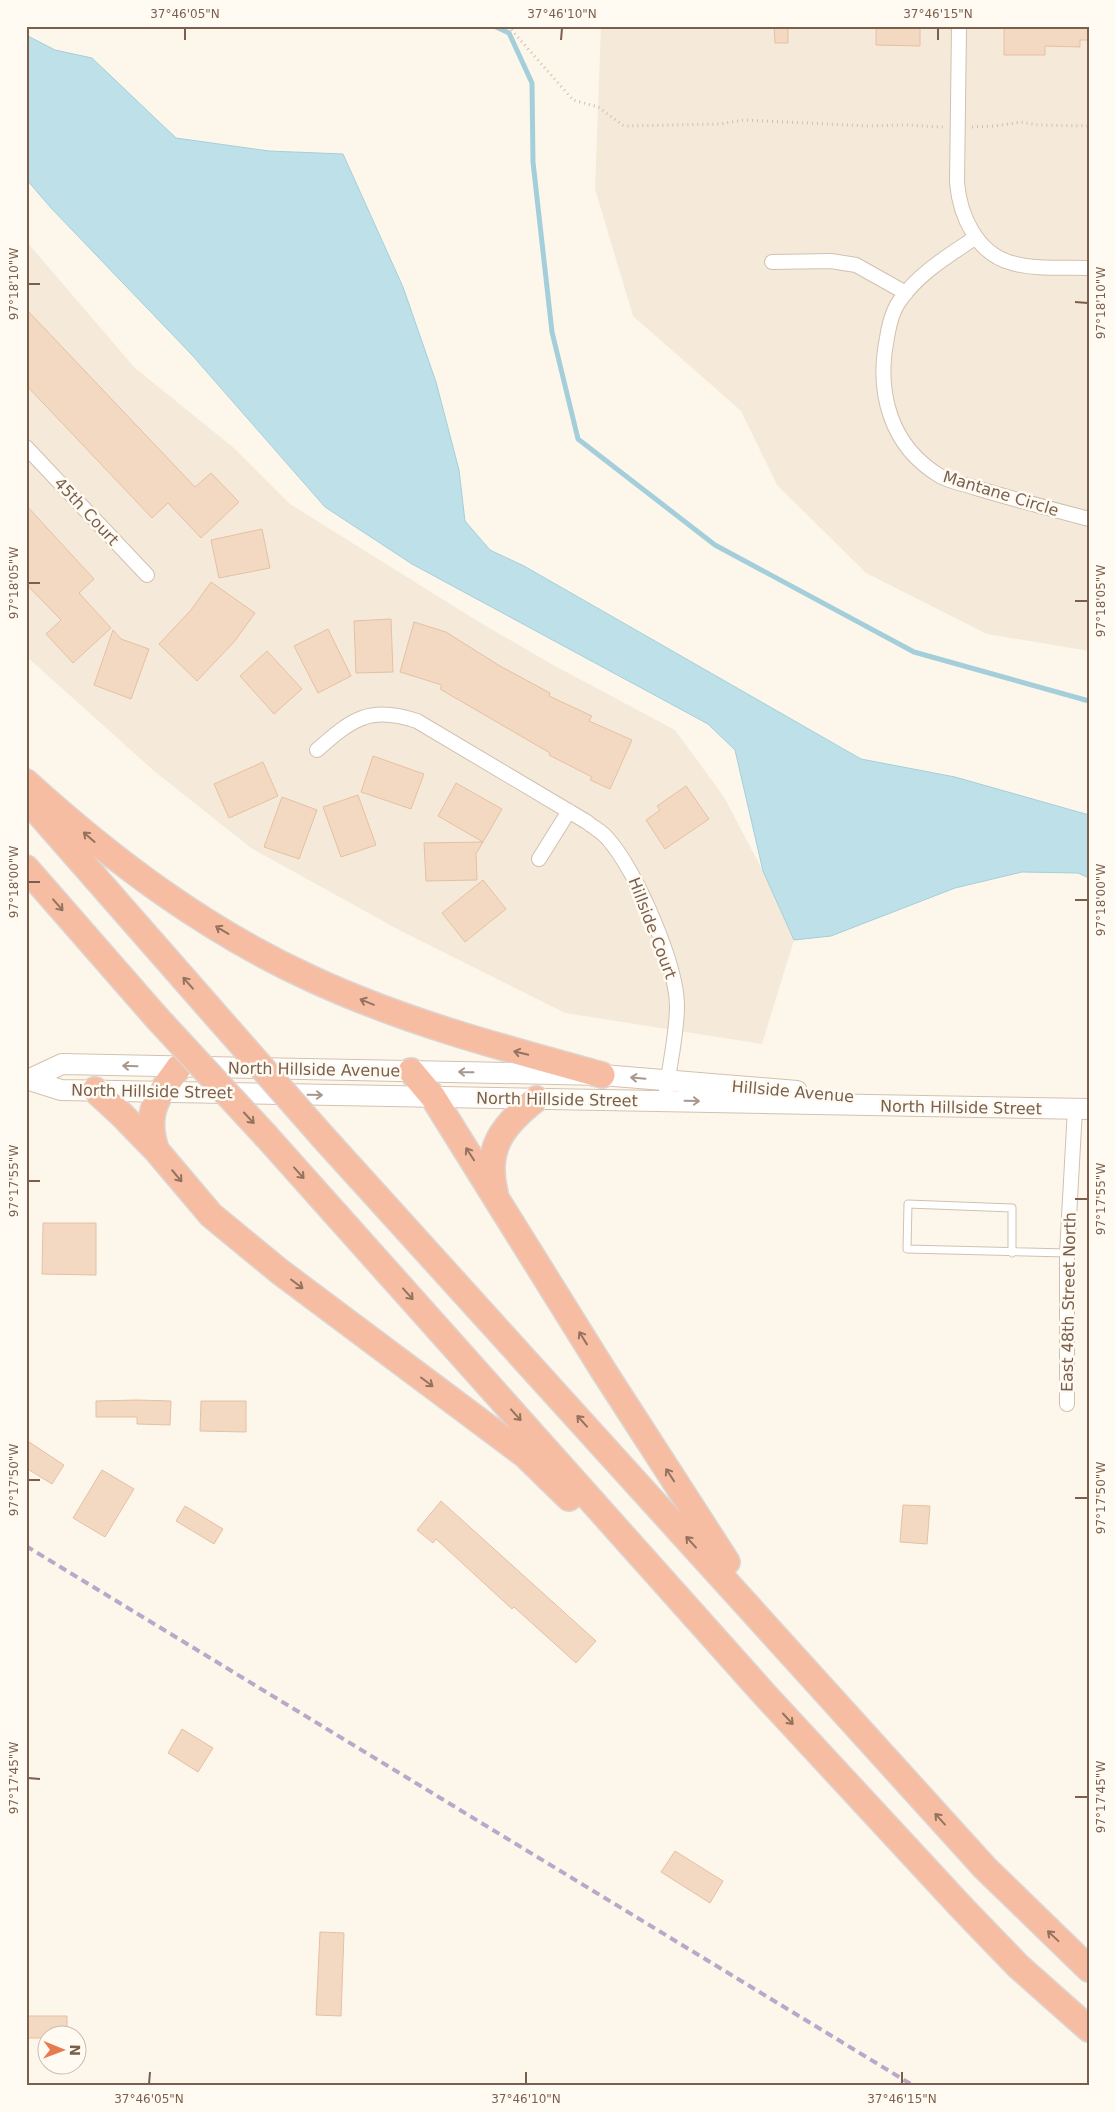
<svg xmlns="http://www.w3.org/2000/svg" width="1115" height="2112" viewBox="0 0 1115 2112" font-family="'DejaVu Sans',sans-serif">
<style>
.residential{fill:#f5ead9}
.water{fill:#bee0e8;stroke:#a4cfda}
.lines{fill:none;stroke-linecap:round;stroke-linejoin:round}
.stream{stroke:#a4cfda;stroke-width:5}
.building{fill:#f3d8c2;stroke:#e6c0a2}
.service-casing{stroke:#d1c0af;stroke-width:9}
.minor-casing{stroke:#d1c0af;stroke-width:16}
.secondary-casing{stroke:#d4c1ad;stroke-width:22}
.motorway-casing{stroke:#dcd5d1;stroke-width:28}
.path{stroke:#d9bca4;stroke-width:3;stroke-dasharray:1 4;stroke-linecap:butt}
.service{stroke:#fff;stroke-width:7}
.minor{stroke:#fff;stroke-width:14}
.secondary{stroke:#fff;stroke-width:20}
.motorway{stroke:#f7bda2;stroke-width:25}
.rail{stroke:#bba7c9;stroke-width:4;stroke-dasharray:8 5;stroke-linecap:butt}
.motorway-bridge-casing{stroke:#dcd5d1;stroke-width:28;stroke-linecap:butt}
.motorway-bridge{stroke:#f7bda2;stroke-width:25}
.oneway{stroke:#93725e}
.oneway2{stroke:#a9978b}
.ticks{fill:none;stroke:#7a5f4d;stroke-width:2}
.labels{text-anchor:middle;stroke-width:5;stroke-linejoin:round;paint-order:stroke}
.street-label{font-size:16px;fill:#7a5f4d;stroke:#fffbf2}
.neatline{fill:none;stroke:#7a5f4d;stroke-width:2}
.ticks-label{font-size:12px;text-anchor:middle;fill:#7a5f4d}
</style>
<rect width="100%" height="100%" fill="#fdf7eb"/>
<!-- residential -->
<path class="residential" d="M601 26H1089V651L987 634 866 573 777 485 741 411 633 316 595 189Z
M26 241 135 368 234 448 290 504 479 622 555 666 675 730 724 797 763 871 794 940 762 1044 565 1013 401 931 251 848 154 771 26 656Z"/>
<!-- water -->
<path class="water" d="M26 35 55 50 92 58 176 138 269 151 343 154 403 287 436 382 459 470 465 521 490 550 524 566 861 759 955 777 1089 815V878L1078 873 1022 872 955 888 831 936 794 940 763 871 735 750 708 724 412 564 325 507 192 355 52 209 26 179Z"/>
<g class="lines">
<!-- stream -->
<path class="stream" d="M494 26 509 33 532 83 533 162 552 332 578 439 715 545 914 652 1089 701"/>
</g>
<!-- building -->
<path class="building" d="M774 26H788V43H775Z
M876 26H920V46L876 45Z
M1004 26H1089V40H1080V47L1045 46V55H1004Z
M26 309 195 487 211 473 239 502 201 538 168 503 152 518 26 385Z
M26 505 94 579 79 593 111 628 73 663 46 634 61 620 26 584Z
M262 529 270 568 219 578 211 540Z
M211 582 255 613 234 642 197 681 159 644 191 610Z
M391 619 393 672 356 673 354 621Z
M414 622 446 632 500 666 550 693 549 696 592 716 589 721 632 740 610 789 590 780 592 777 549 755 550 753 440 689 442 685 400 672Z
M328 629 351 676 318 693 294 646Z
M113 630 121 639 149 649 131 699 94 685Z
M267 651 302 689 274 714 240 676Z
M373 756 424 774 411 809 361 792Z
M263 762 278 796 229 818 214 784Z
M456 783 502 809 483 842 438 816Z
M686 786 709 819 665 849 646 820 660 810 657 806Z
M358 795 376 845 341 857 323 807Z
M282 797 317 810 299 859 264 847Z
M483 842 476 854 477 880 426 881 424 843Z
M483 880 506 909 465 942 442 913Z
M43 1223H96V1275L42 1274Z
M137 1400 171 1401 170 1425 137 1424V1417H96V1401Z
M201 1401H246V1432L200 1431Z
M26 1440 64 1465 52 1484 26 1468Z
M102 1470 134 1489 105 1537 73 1518Z
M441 1501 596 1641 576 1663 514 1607 512 1609 436 1539 433 1543 417 1530Z
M903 1505 930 1506 927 1544 900 1542Z
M185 1506 223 1529 214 1544 176 1521Z
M182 1729 213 1748 198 1772 168 1753Z
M675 1851 723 1881 710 1903 661 1872Z
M320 1932 344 1933 341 2016 316 2015Z
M26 2016H67V2034H48V2038H26Z"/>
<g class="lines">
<!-- service casing -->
<g class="service-casing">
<path id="service" d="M1012 1253V1208L908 1204 907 1249 1067 1253"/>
</g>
<!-- minor casing -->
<g class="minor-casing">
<path id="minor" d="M959 26 957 183C960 216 977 254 1012 263 1036 270 1064 267 1089 268
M976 237C950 255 920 272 901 299 893 309 889 325 887 338 876 392 890 446 940 476 950 482 965 484 976 488 1013 499 1051 509 1089 519
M772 262 831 261 856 265 906 293
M26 447 147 575
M317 750C352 719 370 705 417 721L587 822C594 828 603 832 608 839 636 870 677 965 677 1006 677 1036 668 1071 665 1101
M539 859 569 811
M1067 1404V1253L1075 1109"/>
</g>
<!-- secondary casing -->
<g class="secondary-casing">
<path id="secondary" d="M26 1079 61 1090 1089 1109
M30 1079 62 1064 602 1075 797 1091"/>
</g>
<!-- motorway casing -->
<g class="motorway-casing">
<path id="motorway" d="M26 782C112 860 205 930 312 979 405 1022 503 1048 602 1075
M29 802 220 1020
M26 868 157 1018
M411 1071 433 1097 603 1370 727 1562
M95 1090 122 1115 156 1150 211 1215 279 1271 525 1455 569 1498
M267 1137 765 1695 964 1910 1018 1966 1089 2029
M323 1137 985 1868 1089 1969
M156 1150C144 1112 157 1097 179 1067
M495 1193C484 1148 503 1125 536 1099"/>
</g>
<!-- path -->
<path class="path" d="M508 26 573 100 598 107 624 126 720 124 744 120 867 126 906 125 943 127
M972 127 995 126 1021 122 1038 125 1089 126"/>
<!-- service -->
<use href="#service" class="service"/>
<!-- minor -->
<use href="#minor" class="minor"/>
<!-- secondary -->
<use href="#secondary" class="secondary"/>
<!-- motorway -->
<use href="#motorway" class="motorway"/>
<!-- rail -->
<path class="rail" d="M26 1546 914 2086"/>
<!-- motorway-bridge casing -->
<g class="motorway-bridge-casing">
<path id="motorway-bridge" d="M157 1018 267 1137
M220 1020 323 1137"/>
</g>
<!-- motorway-bridge -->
<use href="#motorway-bridge" class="motorway-bridge"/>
</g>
<!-- one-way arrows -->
<defs><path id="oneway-shaft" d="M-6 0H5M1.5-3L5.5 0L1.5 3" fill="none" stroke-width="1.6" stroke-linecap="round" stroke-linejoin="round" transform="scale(1.25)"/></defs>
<g class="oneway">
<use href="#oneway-shaft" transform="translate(89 837) rotate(-139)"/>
<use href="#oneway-shaft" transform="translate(58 905) rotate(49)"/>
<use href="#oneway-shaft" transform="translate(222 930) rotate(-149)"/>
<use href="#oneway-shaft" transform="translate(188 983) rotate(-131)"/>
<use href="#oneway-shaft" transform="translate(367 1002) rotate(-158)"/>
<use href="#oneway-shaft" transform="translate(521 1053) rotate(-166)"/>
<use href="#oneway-shaft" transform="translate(249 1118) rotate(47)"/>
<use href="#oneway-shaft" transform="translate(470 1154) rotate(-123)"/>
<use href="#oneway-shaft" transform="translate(299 1173) rotate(48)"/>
<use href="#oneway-shaft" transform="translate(177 1176) rotate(50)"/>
<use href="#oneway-shaft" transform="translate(297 1284) rotate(37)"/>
<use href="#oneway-shaft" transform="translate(408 1294) rotate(48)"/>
<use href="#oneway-shaft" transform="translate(583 1338) rotate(-122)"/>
<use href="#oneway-shaft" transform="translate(427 1382) rotate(37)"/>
<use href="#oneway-shaft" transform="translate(516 1415) rotate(48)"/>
<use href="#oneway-shaft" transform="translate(582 1421) rotate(-132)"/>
<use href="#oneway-shaft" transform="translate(670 1475) rotate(-123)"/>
<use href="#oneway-shaft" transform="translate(691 1542) rotate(-132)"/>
<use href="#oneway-shaft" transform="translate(788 1719) rotate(47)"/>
<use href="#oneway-shaft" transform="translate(940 1819) rotate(-132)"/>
<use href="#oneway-shaft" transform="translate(1053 1936) rotate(-137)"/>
</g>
<g class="oneway2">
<use href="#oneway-shaft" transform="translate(130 1066) rotate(-178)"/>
<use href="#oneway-shaft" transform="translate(466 1072) rotate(-179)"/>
<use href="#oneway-shaft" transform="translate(638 1078) rotate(-175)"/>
<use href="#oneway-shaft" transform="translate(315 1095) rotate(1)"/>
<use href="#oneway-shaft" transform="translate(692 1101) rotate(1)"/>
</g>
<!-- ticks -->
<path class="ticks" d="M185 40V28M561 40 562 28M938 40V28M28 284H40M1075 302 1088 303M28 583H40M1075 601H1088M28 882H40M1075 900H1088M28 1181H40M1075 1199H1088M28 1480H40M1075 1498H1088M28 1778 40 1779M1075 1797H1088M149 2084 150 2072M526 2084V2072M902 2084V2072"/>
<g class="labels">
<!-- street labels -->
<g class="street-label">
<text transform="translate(1001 493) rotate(17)" y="6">Mantane Circle</text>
<text transform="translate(87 511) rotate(47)" y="6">45th Court</text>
<text transform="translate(653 928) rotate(69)" y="6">Hillside Court</text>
<text transform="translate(314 1069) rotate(1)" y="6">North Hillside Avenue</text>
<text transform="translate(152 1091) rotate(1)" y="6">North Hillside Street</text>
<text transform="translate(793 1091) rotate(5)" y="6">Hillside Avenue</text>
<text transform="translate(557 1099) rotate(1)" y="6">North Hillside Street</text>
<text transform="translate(961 1107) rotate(1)" y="6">North Hillside Street</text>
<text transform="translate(1068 1302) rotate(-89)" y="6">East 48th Street North</text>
</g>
</g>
<!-- border -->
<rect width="1115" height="2112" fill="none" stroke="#fffbf2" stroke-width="55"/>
<!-- north arrow -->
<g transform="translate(62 2050) rotate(91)"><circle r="24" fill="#fffbf2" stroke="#cabdb0"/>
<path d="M0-4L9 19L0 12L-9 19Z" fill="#e87a50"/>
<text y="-8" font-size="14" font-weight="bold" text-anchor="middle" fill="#7a5f4d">N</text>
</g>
<rect x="28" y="28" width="1060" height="2056" class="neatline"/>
<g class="ticks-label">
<text x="185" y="18">37°46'05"N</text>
<text x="562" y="18">37°46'10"N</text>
<text x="938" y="18">37°46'15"N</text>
<text transform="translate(14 284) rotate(-90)" y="4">97°18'10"W</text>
<text transform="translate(1101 303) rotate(-90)" y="4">97°18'10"W</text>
<text transform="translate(14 583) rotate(-90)" y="4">97°18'05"W</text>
<text transform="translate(1101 601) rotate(-90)" y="4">97°18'05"W</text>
<text transform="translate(14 882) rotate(-90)" y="4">97°18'00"W</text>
<text transform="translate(1101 900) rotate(-90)" y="4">97°18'00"W</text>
<text transform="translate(14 1181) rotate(-90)" y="4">97°17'55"W</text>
<text transform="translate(1101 1199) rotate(-90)" y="4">97°17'55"W</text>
<text transform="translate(14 1480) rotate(-90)" y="4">97°17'50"W</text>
<text transform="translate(1101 1498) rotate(-90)" y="4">97°17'50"W</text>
<text transform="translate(14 1778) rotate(-90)" y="4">97°17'45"W</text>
<text transform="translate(1101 1797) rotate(-90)" y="4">97°17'45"W</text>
<text x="149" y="2103">37°46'05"N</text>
<text x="526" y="2103">37°46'10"N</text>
<text x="902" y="2103">37°46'15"N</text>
</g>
</svg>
